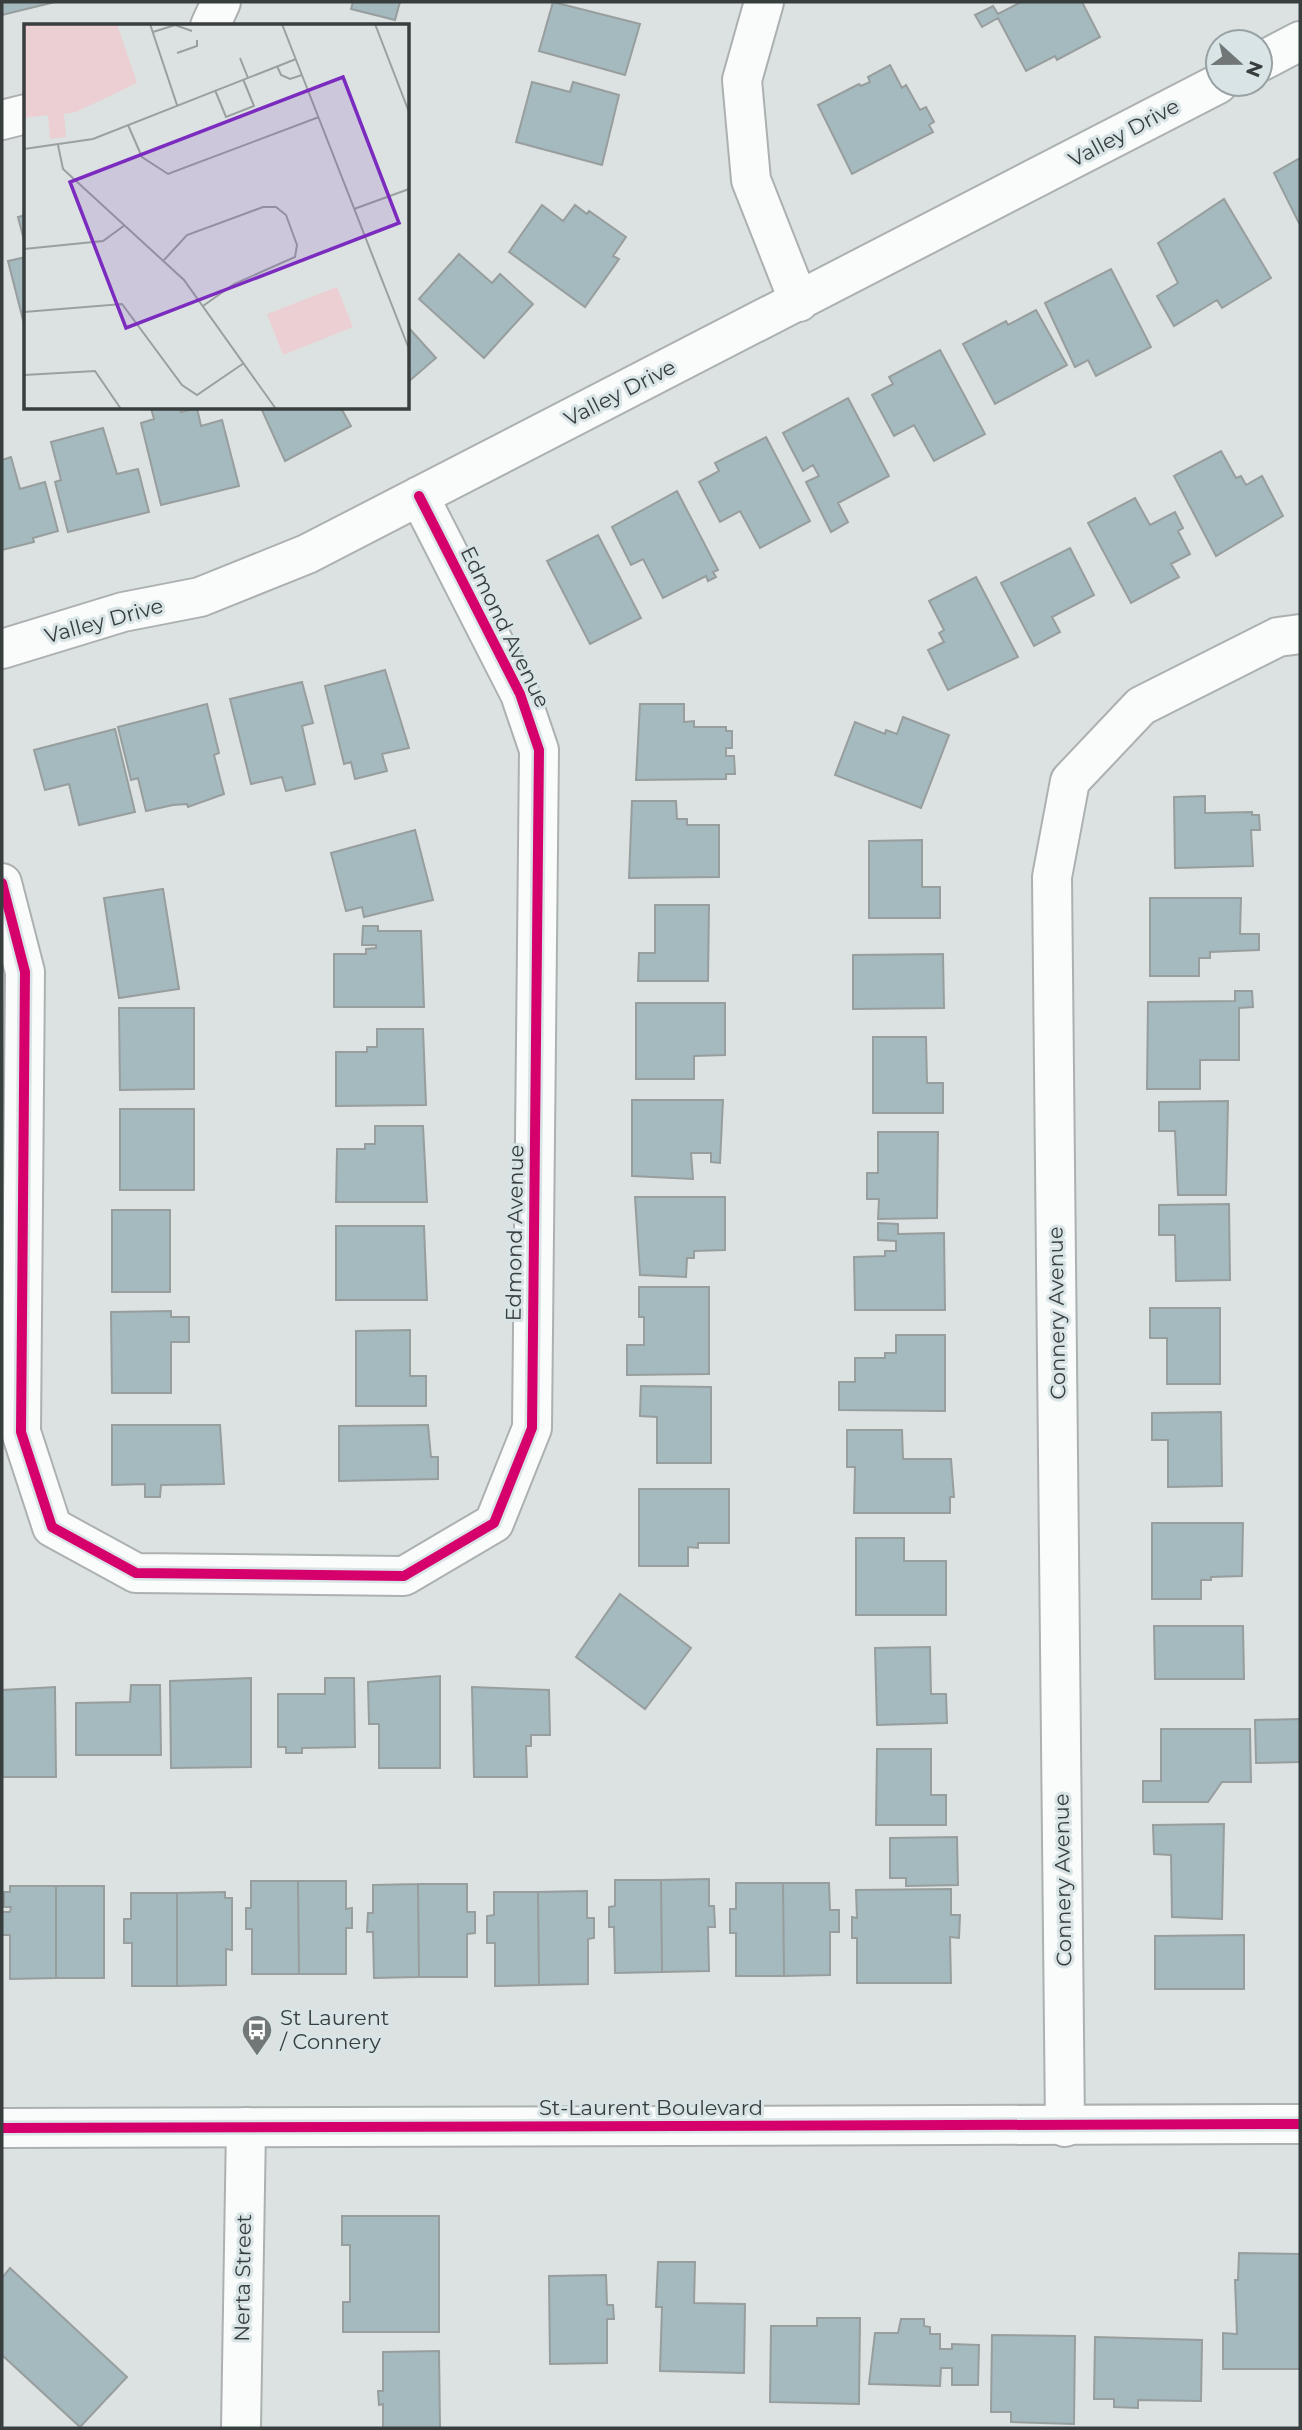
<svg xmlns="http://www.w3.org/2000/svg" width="1302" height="2430" viewBox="0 0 1302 2430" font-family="Montserrat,sans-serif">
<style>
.building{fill:#a4babe;stroke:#989d9d;stroke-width:2}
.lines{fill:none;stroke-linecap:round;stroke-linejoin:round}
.minor-casing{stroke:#acb0b1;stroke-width:42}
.tertiary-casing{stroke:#acb0b1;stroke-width:42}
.minor{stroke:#fafbfb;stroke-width:38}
.tertiary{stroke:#fafbfb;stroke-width:38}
.cycleway-casing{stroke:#d8e4e6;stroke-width:15}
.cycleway{stroke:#d6006c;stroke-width:10}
.labels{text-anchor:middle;stroke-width:6;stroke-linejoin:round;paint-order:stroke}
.street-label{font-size:21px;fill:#383d3e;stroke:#d8e4e6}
.poi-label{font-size:21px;fill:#383d3e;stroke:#d8e4e6;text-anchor:start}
.inset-road{fill:none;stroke:#9aa0a0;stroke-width:2}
.view{fill:#7b2cbf;fill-opacity:0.15;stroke:#7b2cbf;stroke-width:3.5}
.inset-edge{fill:none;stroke:#383d3e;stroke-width:3.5}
</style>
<rect width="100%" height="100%" fill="#dce2e2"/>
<!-- building -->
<path class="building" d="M2 2H55L2 15Z
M353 2H400L395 20 351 9Z
M553 2 640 24 625 75 539 51Z
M1021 2H1082L1100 37 1057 60 1055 56 1026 71 998 18 982 27 975 15 993 6 998 14Z
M890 65 902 88 906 85 920 110 926 107 934 122 929 125 933 132 852 174 818 105 859 84 861 86 870 82 868 77Z
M532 82 570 92 573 82 619 95 602 165 516 142Z
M1300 158V225L1274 173Z
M1224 199 1271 278 1222 308 1217 300 1174 326 1157 296 1178 283 1158 243Z
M542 205 563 221 575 205 587 214 589 211 626 237 613 256 619 259 585 307 509 252Z
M26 215V248L18 217Z
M459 254 492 283 500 274 533 304 484 358 419 299Z
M26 257V319L23 320 8 261Z
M1111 269 1151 347 1096 376 1088 360 1075 367 1045 303Z
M1036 310 1067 365 995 404 963 344 1006 321 1008 325Z
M408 327 436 358 408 382Z
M940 350 985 434 934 461 914 425 894 436 872 395 893 384 889 377Z
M848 398 889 476 838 503 848 522 831 532 806 482 819 476 813 465 803 471 783 433Z
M151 408H180L181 412 197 408 201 426 222 420 239 486 161 505 141 423 154 419Z
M261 408H341L351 426 285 461Z
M103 428 117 474 138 469 149 512 68 532 55 482 61 480 51 442Z
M766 437 810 521 760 548 740 511 720 522 699 482 719 471 715 463Z
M1221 451 1236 478 1241 476 1246 485 1262 476 1283 516 1216 556 1174 476Z
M11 457 20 489 45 482 58 531 33 538 34 542 2 550V460Z
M677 491 718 570 713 572 716 577 708 581 706 576 663 598 643 559 631 565 612 527Z
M1135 498 1150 525 1175 512 1183 528 1178 531 1190 554 1171 564 1179 577 1131 603 1088 523Z
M598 535 641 618 590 644 547 561Z
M1070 548 1094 595 1052 617 1060 632 1034 646 1001 583Z
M976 577 1018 657 948 690 928 650 944 642 939 633 944 630 929 601Z
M385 670 409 748 382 754 387 771 355 779 351 762 344 764 325 686Z
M302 682 313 723 302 726 315 784 286 791 282 777 251 784 230 699Z
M207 704 219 753 214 755 224 794 188 807 187 804 173 805 146 811 138 778 131 780 118 727Z
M640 704H684V722L694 721V727H726V731H732V748H726V756H734L735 774H726V779L636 780Z
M903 717 949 735 921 808 835 775 855 722 885 734 886 730 897 734Z
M115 729 135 812 79 825 69 784 45 790 34 750Z
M1205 796V813L1252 812V815H1259L1260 830H1251L1253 866 1175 868 1174 797Z
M632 801H676L677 819H687V825H719V877L629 878Z
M415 830 433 900 364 917 362 907 346 911 331 853Z
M922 840V887H940V918H869V841Z
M163 889 179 989 119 998 104 898Z
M1150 898H1241L1240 934H1259V950L1210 952V958H1199V976H1150Z
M655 905H709L708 981H638L639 953H655Z
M363 926H378V931H421L424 1007H334V954H366V949L376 948V945H362Z
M943 954 944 1008 853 1009V955Z
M1235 991H1252L1253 1007 1239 1008V1060H1200V1089H1147L1148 1002 1235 1001Z
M636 1003H725V1055L694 1056V1079H636Z
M119 1008H194V1089L120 1090Z
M377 1029H423L426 1105 336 1106V1052H367V1047H377Z
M873 1037H926L927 1083H943V1113H873Z
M632 1100H723L720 1163 711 1162V1153H691L693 1179 632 1176Z
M1228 1101 1226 1195H1178L1175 1131H1159V1102Z
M120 1109H194V1190H120Z
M375 1126H423L427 1202H336L337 1149H365V1144H375Z
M878 1132H938L937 1218 878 1219 879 1199H867V1173H878Z
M635 1197H725V1250L694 1251V1258H687L686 1277 640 1275Z
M1229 1204 1230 1280 1176 1281 1175 1235H1159V1205Z
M112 1210H170V1292H112Z
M878 1223 898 1224V1234L944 1233 945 1310H855L854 1257 885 1256V1251H896V1241L878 1240Z
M336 1226H424L427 1300H336Z
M639 1287H709V1374L627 1375V1345H644V1317H639Z
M1150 1308H1220V1384H1167V1338H1150Z
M171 1311V1317H189V1342H171V1393H112L111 1312Z
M410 1330V1376H426V1406H356V1331Z
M896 1335H945V1411L839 1410V1382H855V1358H885V1353H896Z
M641 1386 711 1387V1463H657V1417L640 1416Z
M1221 1412 1222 1486 1168 1487V1440H1152V1413Z
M112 1425H220L224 1484 161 1485 160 1497H145V1484L112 1485Z
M428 1425 431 1457H438V1479L339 1481V1426Z
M847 1430H902L903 1459H951L954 1497H950V1513H854L855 1467H847Z
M639 1489H729V1543H698V1548L688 1547V1566H639Z
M1152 1523H1243L1242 1576 1211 1577V1580H1201V1599H1152Z
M856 1538H904V1561H946V1615H856Z
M620 1594 691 1648 645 1709 576 1657Z
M1154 1626H1243L1244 1679H1155Z
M930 1647 931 1694H946L947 1723 877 1725 875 1648Z
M440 1676V1768H379V1724H369L368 1682Z
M251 1678V1767L171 1768 170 1681Z
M325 1678H354L355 1747 302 1748V1753H286V1747H278V1694H325Z
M131 1685H160L161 1755H76V1703L130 1702Z
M55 1687 56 1777H2V1690Z
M472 1687 549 1690 550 1735H531V1746H526L527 1777H474Z
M1300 1719V1762L1256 1763 1255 1720Z
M1161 1729H1250L1251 1782H1222L1208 1802H1143V1781H1161Z
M877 1749H931V1795H946V1825H876Z
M1224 1824 1222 1919 1172 1917 1171 1855 1154 1854 1153 1825Z
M957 1837 958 1885 906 1886V1878H890V1838Z
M709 1879V1906H714L715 1927H708L709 1971 662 1972 661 1880Z
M615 1880H661L662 1972 615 1973 614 1927H609V1907L615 1906Z
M251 1881H298L299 1974H252V1929H246V1908H251Z
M298 1881H346V1909L352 1908V1928H346V1974H299Z
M736 1883H783L784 1976H736V1933H730V1909H736Z
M783 1883H829L830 1910H839V1932H830V1975L784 1976Z
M418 1884H467V1912H475V1933L467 1934V1977H419Z
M418 1884 419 1977 374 1978 373 1932H367L368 1913H373V1885Z
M10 1886H56V1978L10 1979V1935H2V1912H10L11 1907H4V1892H10Z
M56 1886H104V1978H56Z
M951 1889V1915H960L959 1938 950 1937 951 1983H857V1938H852V1917L857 1918 856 1890Z
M587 1891V1918H594V1938L588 1939V1984L539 1985 538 1892Z
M225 1892V1898H232V1950L226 1949V1985L177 1986V1893Z
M494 1892H538L539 1985 495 1986V1943H487V1916L494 1915Z
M131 1893H177V1986H132V1943H124V1919H131Z
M1244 1935V1989H1155V1936Z
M342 2216H439V2332H343V2302H350V2245H342Z
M1239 2253 1300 2254V2369H1223V2333L1237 2334 1235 2280H1238Z
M658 2262H695L694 2303 745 2304 744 2373 660 2371 662 2307H656Z
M10 2268 127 2377 80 2427 2 2355V2278Z
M606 2275 607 2305H613L614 2319H607V2363L550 2364 549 2276Z
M817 2318H860L859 2404 770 2402 771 2326H817Z
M901 2319H924V2326L930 2327V2334H940V2349H952V2344L979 2345 978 2385H952V2368H941L940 2386 869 2384 875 2333H898Z
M992 2335 1075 2336 1074 2424 1011 2422V2412H991Z
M1095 2337 1202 2340 1201 2401 1138 2400V2408L1114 2407V2399H1094Z
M439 2351 440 2428H383V2404L379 2405 378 2391H383V2352Z"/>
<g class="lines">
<!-- minor casing -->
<g class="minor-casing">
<path id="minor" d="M764 2 742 80 751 180 799 302
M210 26 221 2
M1260 62 1300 41
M2 120 26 114
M2 649 123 612 200 597 307 554 1218 84
M2 883 25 972 21 1432 52 1527 136 1573 404 1576 494 1523 532 1428 539 750 520 694 419 496
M1065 2127 1052 877 1070 781 1141 706 1278 637 1300 634
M241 2428 246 2127"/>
</g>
<!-- tertiary casing -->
<g class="tertiary-casing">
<path id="tertiary" d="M2 2128 1300 2124"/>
</g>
<!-- minor -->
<use href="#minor" class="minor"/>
<!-- tertiary -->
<use href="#tertiary" class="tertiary"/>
<!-- cycleway casing -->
<g class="cycleway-casing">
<path id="cycleway" d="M2 883 25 972 21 1432 52 1527 136 1573 404 1576 494 1523 532 1428 539 750 520 694 419 496
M2 2128 1300 2124"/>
</g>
<!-- cycleway -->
<use href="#cycleway" class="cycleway"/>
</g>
<!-- icons -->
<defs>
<g id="bus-pin" transform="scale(1.575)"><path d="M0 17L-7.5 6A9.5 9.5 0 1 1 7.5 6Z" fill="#717777" stroke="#d8e4e6"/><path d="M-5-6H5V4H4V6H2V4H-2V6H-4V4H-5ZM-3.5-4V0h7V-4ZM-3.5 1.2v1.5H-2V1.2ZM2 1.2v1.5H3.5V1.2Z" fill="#fff"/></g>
</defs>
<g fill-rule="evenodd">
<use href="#bus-pin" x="257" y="2030"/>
</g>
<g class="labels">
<!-- street labels -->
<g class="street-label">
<text transform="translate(1124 133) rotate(-28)" y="7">Valley Drive</text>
<text transform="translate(620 393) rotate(-27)" y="7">Valley Drive</text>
<text transform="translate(104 621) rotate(-15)" y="7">Valley Drive</text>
<text transform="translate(505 627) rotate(64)" y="7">Edmond Avenue</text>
<text transform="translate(515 1233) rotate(-89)" y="7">Edmond Avenue</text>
<text transform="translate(1057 1313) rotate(-91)" y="7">Connery Avenue</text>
<text transform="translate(1063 1880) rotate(-91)" y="7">Connery Avenue</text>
<text x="651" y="2115">St-Laurent Boulevard</text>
<text transform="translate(243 2278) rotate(-89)" y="7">Nerta Street</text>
</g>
<!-- poi labels -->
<g class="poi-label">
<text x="280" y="2025">St Laurent<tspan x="280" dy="24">/ Connery</tspan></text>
</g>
</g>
<!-- overview -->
<g transform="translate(24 24)">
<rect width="385" height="385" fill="#dce2e2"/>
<path d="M0 0H93L113 59 52 88 40 90 42 113 26 115 24 91 0 94ZM313 263 329 303 259 331 243 290Z" fill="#ebcfd2"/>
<path class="inset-road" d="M126 0 153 81M258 0 385 325M351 0 385 88M129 8 151 1 168 7M153 29 173 22V16M216 34 224 54M253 42 257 51 266 55 278 51M191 66 202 93 230 82 219 55M104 101 118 133 144 150 295 93M34 121 39 145 160 256 252 385M0 125 69 115 272 35M330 185 385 165M0 225 79 217 101 201M140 236 163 211 239 183H252L262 191 273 221 271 233 210 260 179 282M0 288 98 280 158 361 173 371 220 339M0 351 71 347 97 385"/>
<path class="view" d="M319 53 375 199 102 304 46 158Z"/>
<rect width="385" height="385" class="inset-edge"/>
</g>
<!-- border -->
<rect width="1302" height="2430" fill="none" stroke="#383d3e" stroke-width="7"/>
<!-- north arrow -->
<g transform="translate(1239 63) rotate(111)"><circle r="33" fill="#d8e4e6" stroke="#98a1a3" stroke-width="2"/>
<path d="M0-5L12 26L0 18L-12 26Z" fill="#717777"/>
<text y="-10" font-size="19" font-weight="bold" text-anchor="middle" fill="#383d3e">N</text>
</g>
</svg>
